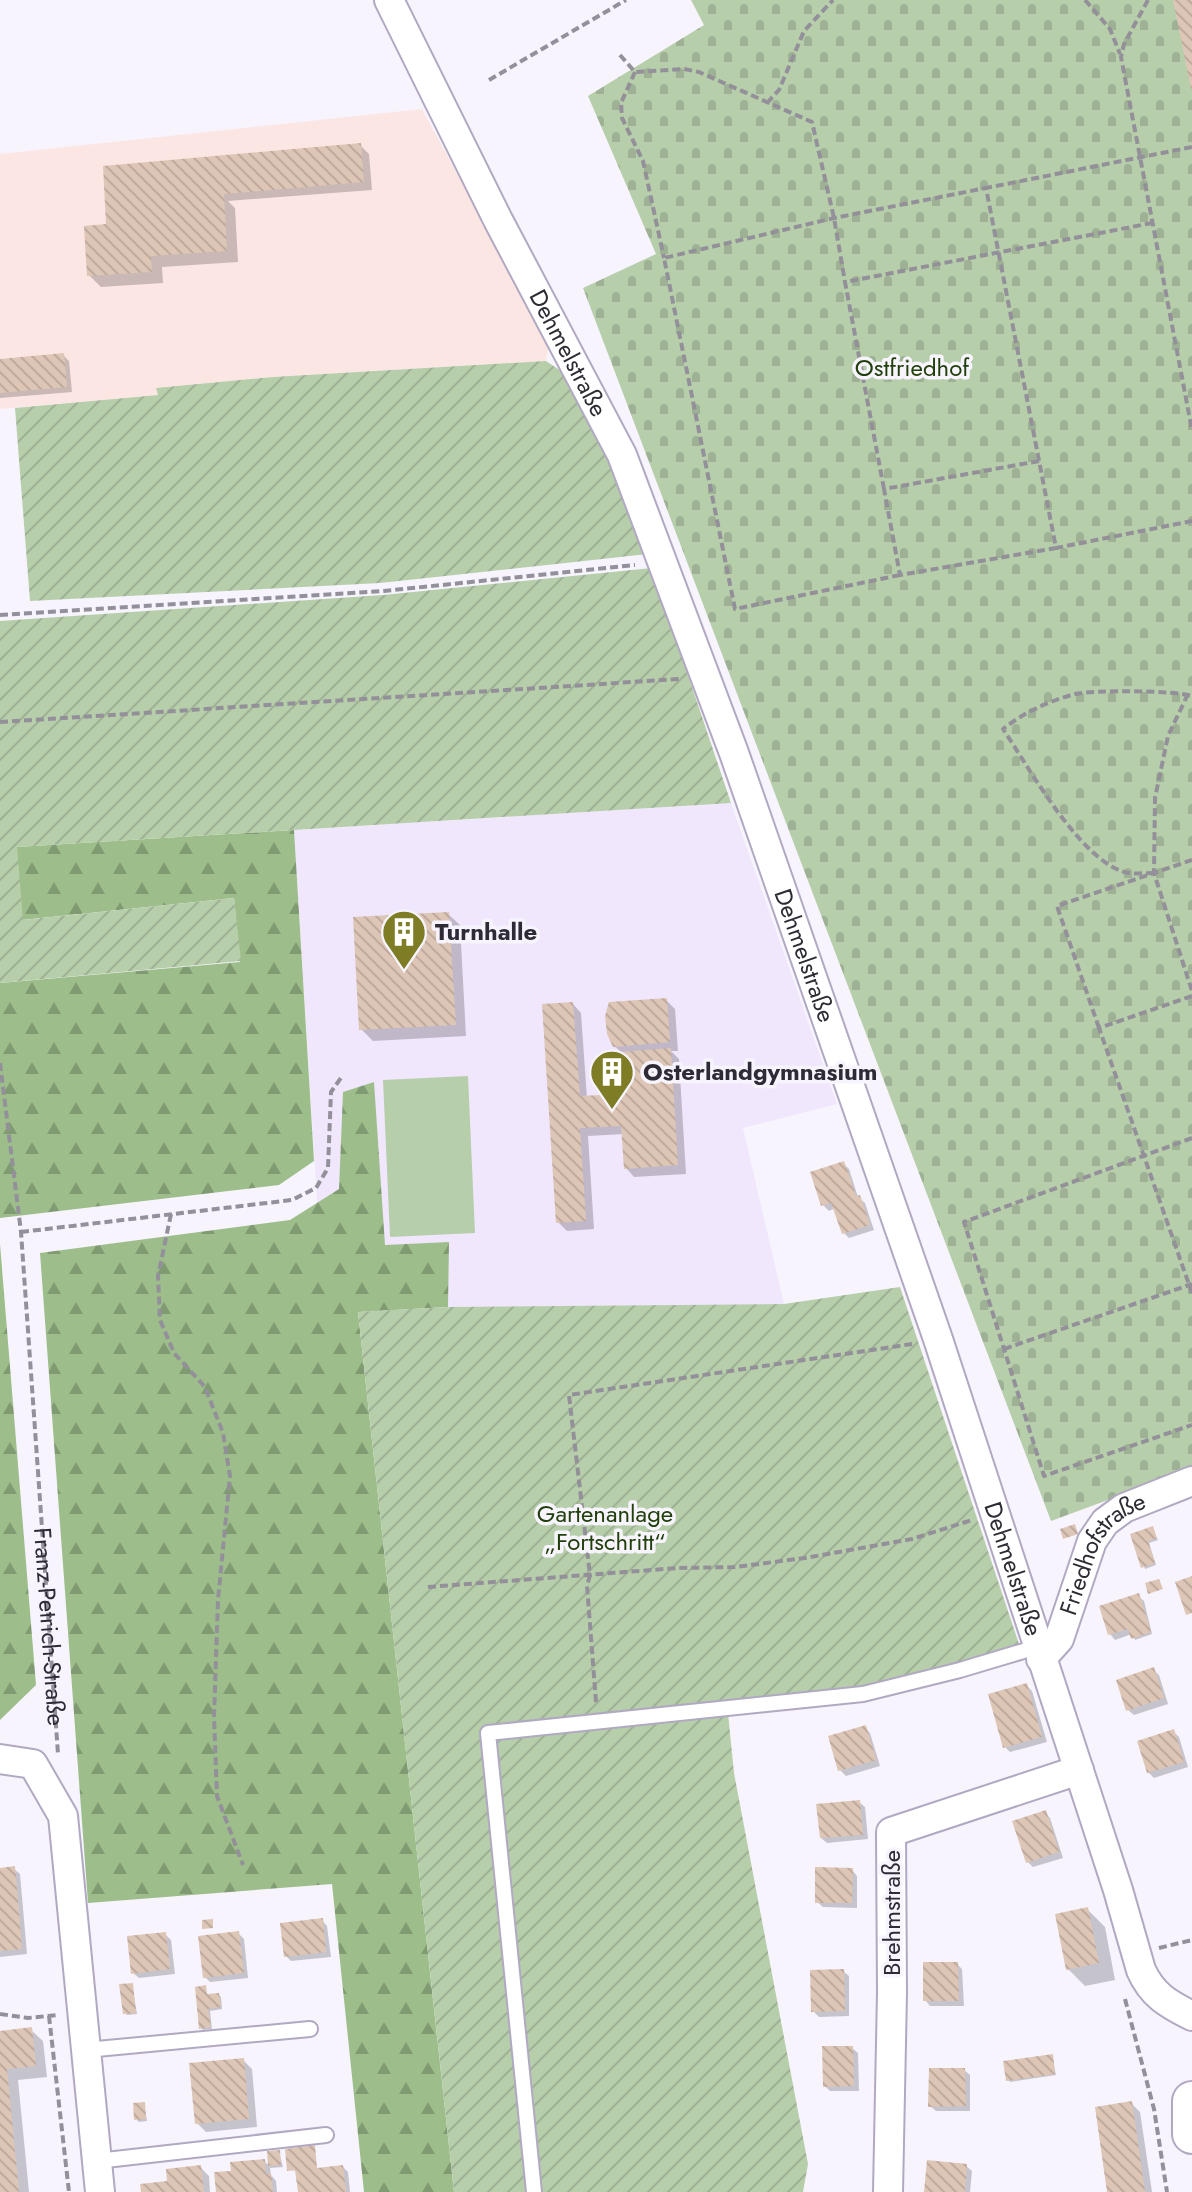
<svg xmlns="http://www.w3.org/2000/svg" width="1192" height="2192" viewBox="0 0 1192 2192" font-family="Jost,sans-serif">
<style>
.commercial{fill:#fce6e4}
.education{fill:#f0e7fc}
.forest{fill:url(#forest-firs)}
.cemetery{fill:url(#cemetery-stones)}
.park{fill:#b7ceab}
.garden{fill:url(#garden-furrows)}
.shadow{fill:#0003}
.building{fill:url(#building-back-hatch)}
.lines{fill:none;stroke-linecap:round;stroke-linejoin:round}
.service-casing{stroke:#b1a9c1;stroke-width:18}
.minor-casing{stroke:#b1a9c1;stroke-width:32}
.secondary-casing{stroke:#b1a9c1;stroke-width:42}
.path{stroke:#93909a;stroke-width:4;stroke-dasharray:8 4;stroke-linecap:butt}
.service{stroke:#fff;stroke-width:14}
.minor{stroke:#fff;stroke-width:28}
.secondary{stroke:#fff;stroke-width:38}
.labels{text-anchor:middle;stroke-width:7;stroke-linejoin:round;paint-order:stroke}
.street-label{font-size:24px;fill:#2e2b34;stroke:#f7f4fe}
.park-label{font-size:24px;fill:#203f09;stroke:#f7f4fe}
.poi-label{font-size:24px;font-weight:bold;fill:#2e2b34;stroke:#f7f4fe;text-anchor:start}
</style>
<defs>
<pattern id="forest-firs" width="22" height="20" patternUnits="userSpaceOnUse" patternTransform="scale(2)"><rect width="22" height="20" fill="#9dbe8b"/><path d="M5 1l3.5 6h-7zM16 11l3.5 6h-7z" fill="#809b72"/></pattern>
<pattern id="cemetery-stones" width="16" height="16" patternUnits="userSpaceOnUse" patternTransform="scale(2)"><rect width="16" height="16" fill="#b7ceab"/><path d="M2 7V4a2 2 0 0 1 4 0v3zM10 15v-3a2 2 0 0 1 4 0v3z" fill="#9eb194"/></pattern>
<pattern id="garden-furrows" width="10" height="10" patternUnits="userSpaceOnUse" patternTransform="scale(2)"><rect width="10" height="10" fill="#b7ceab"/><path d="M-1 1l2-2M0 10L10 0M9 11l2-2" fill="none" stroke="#9eb194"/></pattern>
<pattern id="building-back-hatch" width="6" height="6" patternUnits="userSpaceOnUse" patternTransform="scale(2)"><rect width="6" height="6" fill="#dec6b6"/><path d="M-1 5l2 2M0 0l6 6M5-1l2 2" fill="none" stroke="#bfaa9d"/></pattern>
</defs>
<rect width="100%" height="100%" fill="#f7f4fe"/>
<!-- commercial -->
<path class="commercial" d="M422 109 549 343 546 361 273 377 156 388 159 395 0 409V154Z"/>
<!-- education -->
<path class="education" d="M731 803 837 1104 743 1128 784 1304 324 1314 294 830Z"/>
<!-- forest -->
<path class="forest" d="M294 830 314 1161 279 1185 0 1218V983L240 962 234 898 22 920 16 847Z
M374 1082 385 1245 449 1242 448 1307 358 1312 454 2192H364L332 1884 88 1903 40 1253 290 1220 339 1189 343 1092Z
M0 1244 36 1685 0 1720Z"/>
<!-- cemetery -->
<path class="cemetery" d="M691 0H1192V1469L1051 1521 583 288 656 254 588 96 704 25Z"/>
<!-- park -->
<path class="park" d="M468 1076 475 1233 390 1237 383 1080Z"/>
<!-- garden -->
<path class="garden" d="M546 361 570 377 616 466 648 554 380 583 30 601 15 408 158 395 156 388 273 377Z
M652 568 731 803 17 847 23 920 234 898 241 961 0 983V621L383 595Z
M900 1287 1024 1659 864 1699 728 1713 734 1773 808 2164 803 2192H454L358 1312 448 1307 784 1304Z"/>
<!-- shadow -->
<path class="shadow" d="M360 145 369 154 372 190 228 201 235 208 238 262 162 267 163 283 101 287 89 275 108 226Z
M64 356 69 361 72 392 0 398V361Z
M448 914 460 925 466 1036 373 1041 361 1029Z
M666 1000 675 1009 678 1051H671L679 1059 686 1174 634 1177 626 1168 624 1134 588 1136 594 1229 567 1231 558 1222 573 1004 581 1013 587 1098 622 1096 620 1051 614 1046Z
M843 1163 849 1169 858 1197 865 1203 874 1230 849 1238 844 1233 835 1208 829 1211 823 1205Z
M1152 1529 1158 1540 1149 1543 1156 1565 1145 1569 1133 1535Z
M1138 1596 1144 1601 1152 1634 1135 1640 1132 1634 1115 1640 1110 1634Z
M1153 1670 1159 1675 1168 1704 1134 1715 1128 1710Z
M1026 1685 1032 1691 1047 1742 1010 1752 1005 1747Z
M865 1728 870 1733 880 1766 846 1776 840 1770Z
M1174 1732 1179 1737 1188 1767 1154 1778 1148 1772Z
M859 1802 865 1807 868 1839 827 1843 821 1838Z
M1045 1813 1050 1818 1063 1858 1033 1867 1028 1862Z
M14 1869 20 1874 27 1954 0 1957V1870Z
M852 1870 857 1876V1908L823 1907 817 1902Z
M1088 1910 1105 1927 1115 1980 1085 1986 1068 1969Z
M322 1920 327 1926 331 1957 291 1961 286 1956Z
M238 1933 244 1939 248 1978 210 1982 205 1977Z
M165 1934 171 1940 175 1974 139 1978 133 1973Z
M957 1964 962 1969 964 2006H930L925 2000Z
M843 1971 849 1976V2016L819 2017 813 2011Z
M132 1985 137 2014 127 2015 125 2013Z
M205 1988 208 1996 219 1995 221 1997 222 2009 210 2011 212 2029 203 2030 201 2028Z
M31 2030 43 2041 47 2077 18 2080 29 2192H0V2032Z
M852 2048 858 2053 859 2091H830L825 2086Z
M1052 2056 1056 2075 1010 2082 1008 2080Z
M243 2060 252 2069 257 2127 206 2132 197 2123Z
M964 2070 970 2075V2111H936L930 2106Z
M144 2104 147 2121 139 2122 136 2119Z
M1132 2104 1140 2112 1152 2192H1109Z
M287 2150 316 2178 343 2167 348 2172 350 2192H300L298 2171 289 2170Z
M279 2152 283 2167 270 2168 271 2175 276 2181 277 2192H218L233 2173 264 2161 270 2167 269 2153Z
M966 2166 972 2171 970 2192H926Z
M200 2167 209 2176 210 2192H143Z"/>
<!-- building -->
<path class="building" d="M1173 0H1192V89H1191Z
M361 143 364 182 224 194 227 251 151 256 152 272 87 276 84 226 106 224 103 166Z
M64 353 67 387 0 393V359Z
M449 912 456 1025 359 1030 353 917Z
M667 998 670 1042 613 1047 607 1034 605 1016 609 1002Z
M573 1002 580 1096 620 1094 618 1052 671 1048 678 1165 624 1169 621 1126 580 1128 586 1221 556 1223 542 1004Z
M844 1161 856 1196 860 1195 870 1225 842 1234 831 1203 821 1206 810 1172Z
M1075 1524 1078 1534 1063 1539 1060 1529Z
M1153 1526 1157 1538 1148 1541 1155 1563 1141 1568 1130 1534Z
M1192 1576V1613L1186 1615 1175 1582Z
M1159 1579 1163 1589 1148 1594 1145 1583Z
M1139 1593 1151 1632 1131 1639 1128 1629 1108 1635 1099 1606Z
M1154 1667 1164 1698 1126 1711 1116 1680Z
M1027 1683 1042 1737 1003 1748 988 1694Z
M866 1725 876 1760 838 1771 828 1736Z
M1174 1729 1184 1762 1147 1773 1137 1741Z
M860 1800 863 1835 820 1838 816 1804Z
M1046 1810 1059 1852 1026 1863 1012 1821Z
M15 1866 22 1949 0 1951V1868Z
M815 1867 853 1868 852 1903H815Z
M1088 1907 1099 1963 1066 1970 1055 1914Z
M323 1918 326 1952 284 1957 280 1923Z
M213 1919V1928L202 1929V1920Z
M239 1931 244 1973 203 1978 198 1936Z
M166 1932 170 1969 131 1974 127 1936Z
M923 1962H958L959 2001H923Z
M844 1969 845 2011 811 2012 810 1970Z
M133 1983 136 2013 123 2014 119 1984Z
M206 1985 207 1994 219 1993 221 2007 208 2009 211 2027 199 2029 195 1987Z
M32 2027 36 2066 7 2069 19 2192H0V2031Z
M822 2046H853L854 2086 823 2087Z
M1053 2054 1055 2074 1006 2081 1003 2061Z
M244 2058 249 2119 195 2124 189 2063Z
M929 2068H965L966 2106 928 2107Z
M1132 2101 1145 2192H1107L1095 2107Z
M145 2102 146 2119 134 2120 133 2103Z
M315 2145 317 2168 343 2165 346 2192H298L295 2170 287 2171 285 2149Z
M280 2150 281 2165 268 2166 267 2151Z
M265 2159 266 2174 271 2173 273 2192H216L214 2172 231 2171 230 2162Z
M927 2160 967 2164 965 2192H924Z
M201 2165 204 2192H141L140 2184 167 2181 166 2169Z"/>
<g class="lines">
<!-- service casing -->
<g class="service-casing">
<path id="service" d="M86 2050 310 2029
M97 2161 326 2135
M534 2192 488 1733 863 1694 960 1670 1037 1647"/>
</g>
<!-- minor casing -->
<g class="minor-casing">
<g id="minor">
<path id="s2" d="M389 0 498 220 622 455 734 753 938 1339 1118 1890 1141 1970C1152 1995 1168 2004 1192 2016"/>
<path id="s3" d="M1041 1659 1059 1639 1092 1541 1105 1522 1124 1508 1192 1481"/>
<path d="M0 1759 33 1764 63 1816 100 2192"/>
<path d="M888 2192 892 1993 891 1832 1079 1770"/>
</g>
</g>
<!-- secondary casing -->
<g class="secondary-casing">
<path id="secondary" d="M1192 2101V2134"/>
</g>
<!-- path -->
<g class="path">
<path d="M1085 0 1110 29 1120 54"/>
<path d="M1148 0 1124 44 1121 57 1192 430"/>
<path d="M620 55 635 72 684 69 699 72 812 122 834 218 845 282"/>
<path d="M635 72 621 103 622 118 643 161 664 258"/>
<path d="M489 80 626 0"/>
<path d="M767 103 779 90 804 31 833 0"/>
<path d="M1192 147 986 188 1056 548 1192 521"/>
<path d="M1039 461 884 489 900 575 1056 548"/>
<path d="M884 489 845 282 1152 223"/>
<path d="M900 575 735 609 664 258 834 218 986 188"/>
<path d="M0 615 384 591 635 565"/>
<path d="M1188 694 1168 736 1155 798 1154 873 1192 991"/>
<path d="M0 722 680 679"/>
<path d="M1154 873C1146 873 1137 874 1129 873 1083 866 1028 766 1003 729 1023 713 1049 701 1075 694 1094 690 1174 690 1192 696"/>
<path d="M1192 996 1099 1028 1192 1293"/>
<path d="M1099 1028 1057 906 1192 860"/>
<path id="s1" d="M0 1063 21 1232 58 1754"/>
<path d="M1192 1138 964 1222 1044 1476 1192 1425"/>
<path d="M171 1214 158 1276 160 1320 174 1353 205 1387 223 1433 230 1476 218 1600 214 1717 217 1796 243 1865"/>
<path d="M21 1232 292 1200 316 1188 328 1168 331 1092 343 1075"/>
<path d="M1004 1349 1192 1284"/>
<path d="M428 1587 678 1568 735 1567 805 1558 912 1539 972 1520"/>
<path d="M596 1702 587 1586 590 1575 569 1395 912 1344"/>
<path d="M1159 1948 1192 1940"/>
<path d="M1125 1999 1154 2109 1167 2192"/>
<path d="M0 2014 28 2018 57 2015"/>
<path d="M49 2016 69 2192"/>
</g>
<!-- service -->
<use href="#service" class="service"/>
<!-- minor -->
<use href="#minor" class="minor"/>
<!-- secondary -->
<use href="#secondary" class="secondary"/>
</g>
<!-- icons -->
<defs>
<g id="building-pin" transform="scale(2.3)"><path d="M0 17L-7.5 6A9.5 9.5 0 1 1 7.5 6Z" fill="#7e7d25" stroke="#f7f4fe"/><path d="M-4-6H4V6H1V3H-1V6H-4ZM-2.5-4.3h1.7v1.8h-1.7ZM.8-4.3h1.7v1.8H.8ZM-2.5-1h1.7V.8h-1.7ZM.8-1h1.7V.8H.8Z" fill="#fff"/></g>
</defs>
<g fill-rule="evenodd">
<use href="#building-pin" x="404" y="932"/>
<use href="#building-pin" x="612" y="1072"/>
</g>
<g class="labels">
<!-- street labels -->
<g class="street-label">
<text dy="8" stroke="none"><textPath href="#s2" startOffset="396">Dehmelstraße</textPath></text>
<text dy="8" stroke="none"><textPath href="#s2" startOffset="1044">Dehmelstraße</textPath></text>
<text dy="8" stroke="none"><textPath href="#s3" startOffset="126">Friedhofstraße</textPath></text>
<text dy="8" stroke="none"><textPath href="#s2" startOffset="1692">Dehmelstraße</textPath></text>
<text dy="8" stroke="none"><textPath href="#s1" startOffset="566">Franz-Petrich-Straße</textPath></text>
<text transform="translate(892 1913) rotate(-90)" y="8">Brehmstraße</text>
</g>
<!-- park labels -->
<g class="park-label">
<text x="912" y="376">Ostfriedhof</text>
<text x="605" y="1522">Gartenanlage<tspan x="605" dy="28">„Fortschritt“</tspan></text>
</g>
<!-- poi labels -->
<g class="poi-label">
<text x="435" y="940">Turnhalle</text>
<text x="643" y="1080">Osterlandgymnasium</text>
</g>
</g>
</svg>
